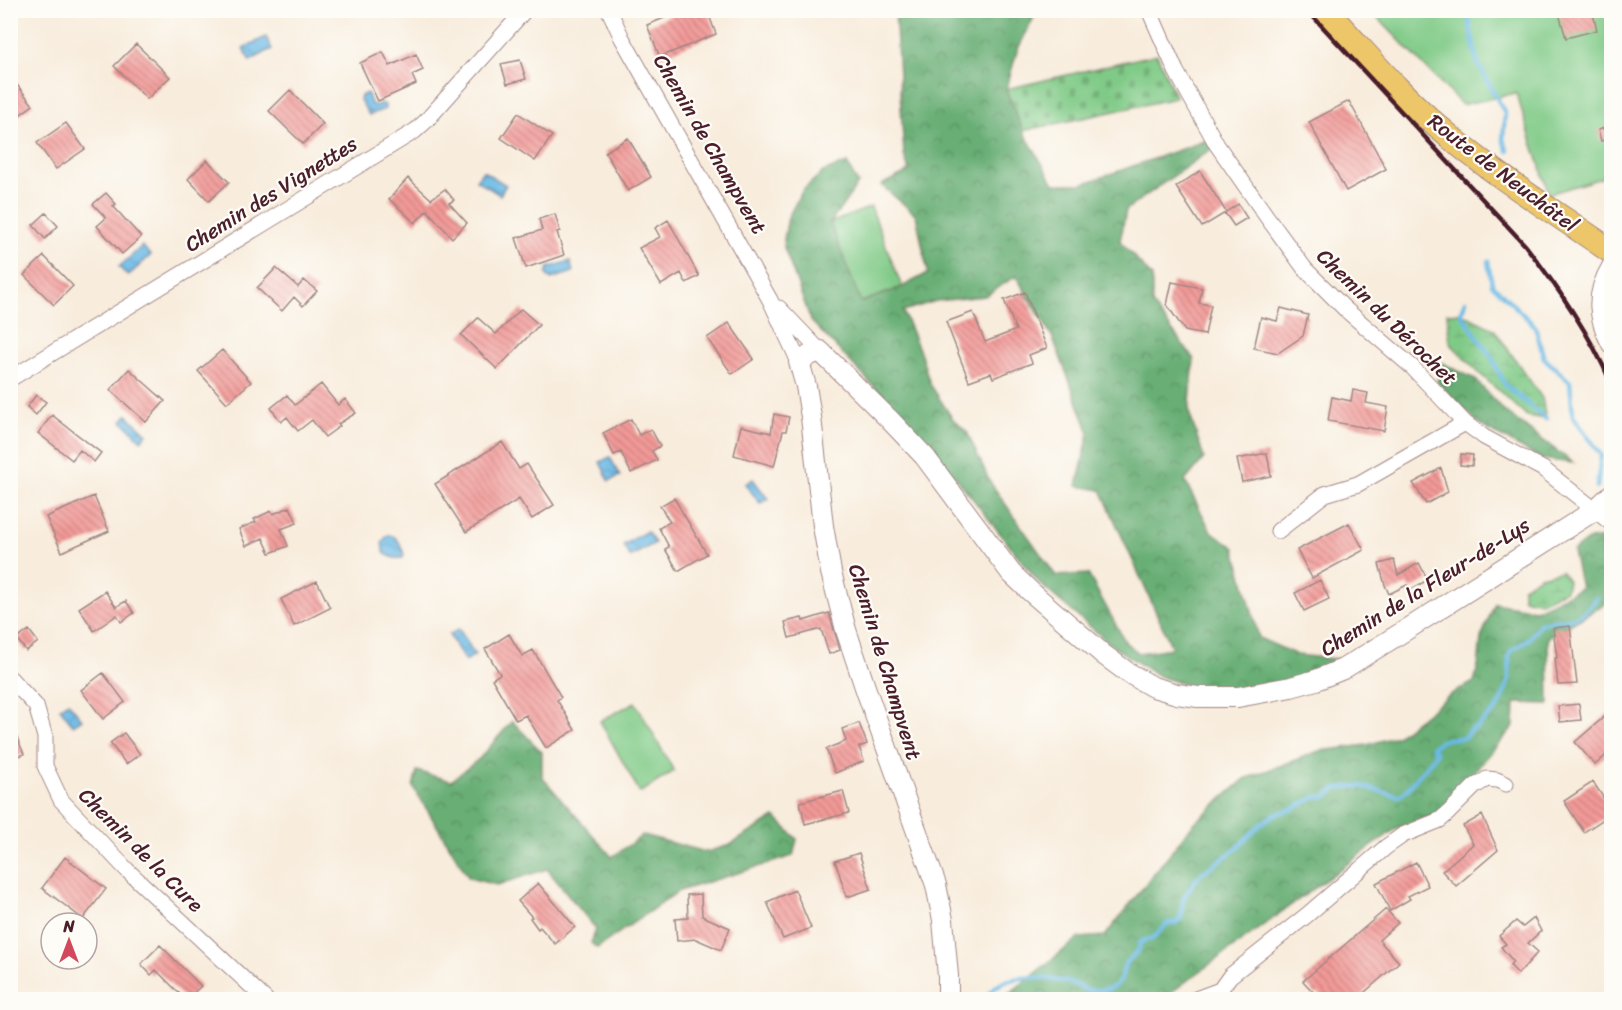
<svg xmlns="http://www.w3.org/2000/svg" width="1622" height="1010" viewBox="0 0 1622 1010" font-family="Sriracha,sans-serif">
<style>
.forest{fill:url(#forest-crowns);stroke:#596650;stroke-width:1.5;fill-rule:evenodd}
.wetland{fill:url(#wetland-marsh);stroke:#657459;stroke-width:1.5}
.cemetery{fill:url(#cemetery-stones);stroke:#657459;stroke-width:1.5}
.garden{fill:#80ca87;stroke:#657459;stroke-width:1.5}
.water{fill:url(#water-waves);stroke:#5a6c88;stroke-width:1.5}
.lines{fill:none;stroke-linecap:round;stroke-linejoin:round}
.stream{stroke:#6bbae5;stroke-width:4.5}
.building{fill:url(#building-back-hatch)}
.minor-casing{stroke:#a18684;stroke-width:17}
.tertiary-casing{stroke:#a18684;stroke-width:22}
.primary-casing{stroke:#a18684;stroke-width:26}
.minor{stroke:#fff;stroke-width:15}
.tertiary{stroke:#fff;stroke-width:20}
.primary{stroke:#ecc669;stroke-width:24}
.rail{stroke:#4a1f2b;stroke-width:4.5}
.labels{text-anchor:middle;stroke-width:4.5;stroke-linejoin:round;paint-order:stroke}
.street-label{font-size:21px;fill:#4a1f2b;stroke:#fdfcf7}
</style>
<defs>
<pattern id="forest-crowns" width="20" height="18" patternUnits="userSpaceOnUse" patternTransform="scale(1.5)"><rect width="20" height="18" fill="#68ae74"/><path d="M2 6a3 3 0 1 1 6 0M12 15a3 3 0 1 1 6 0" fill="none" stroke="#588d5f"/></pattern>
<pattern id="wetland-marsh" width="20" height="14" patternUnits="userSpaceOnUse" patternTransform="scale(1.5)"><rect width="20" height="14" fill="#80ca87"/><path d="M1 5h8M5 5V1M11 12h8M15 12V8" fill="none" stroke="#70ad75"/></pattern>
<pattern id="cemetery-stones" width="16" height="16" patternUnits="userSpaceOnUse" patternTransform="scale(1.5)"><rect width="16" height="16" fill="#80ca87"/><path d="M2 7V4a2 2 0 0 1 4 0v3zM10 15v-3a2 2 0 0 1 4 0v3z" fill="#70ad75"/></pattern>
<pattern id="water-waves" width="16" height="10" patternUnits="userSpaceOnUse" patternTransform="scale(1.5)"><rect width="16" height="10" fill="#6bbae5"/><path d="M0 5q4-4 8 0t8 0" fill="none" stroke="#5e9fc5"/></pattern>
<pattern id="building-back-hatch" width="6" height="6" patternUnits="userSpaceOnUse" patternTransform="scale(1.5)"><rect width="6" height="6" fill="#f29a98"/><path d="M-1 5l2 2M0 0l6 6M5-1l2 2" fill="none" stroke="#c67d7c"/></pattern>
</defs>
<rect width="100%" height="100%" fill="#fdfcf7"/>
<filter id="ink" filterUnits="userSpaceOnUse"><feTurbulence type="fractalNoise" baseFrequency=".0167" numOctaves="2"/><feDisplacementMap in="SourceGraphic" scale="12" xChannelSelector="R" yChannelSelector="G"/><feConvolveMatrix kernelMatrix="1 2 1 2 8 2 1 2 1" color-interpolation-filters="sRGB"/></filter>
<filter id="wash" filterUnits="userSpaceOnUse"><feTurbulence type="fractalNoise" baseFrequency=".008" numOctaves="4" result="noise"/><feDisplacementMap in="SourceGraphic" scale="24" xChannelSelector="R" yChannelSelector="G"/><feGaussianBlur stdDeviation="1.35" result="paint"/><feColorMatrix in="noise" values="0 0 0 0 0 0 0 0 0 0 0 0 0 0 0 0 0 1.4 0 .05"/><feComposite in="paint" operator="in"/></filter>
<g filter="url(#wash)">
<rect width="100%" height="100%" fill="#f8ecdc"/>
<!-- forest -->
<path class="forest" d="M895 11H1037L1017 51 1006 90 1023 131 1054 184H1082L1210 139 1214 147 1126 210 1120 241 1152 277V304L1194 359 1189 412 1204 458 1185 481 1211 531 1235 548 1259 638 1297 655 1335 659 1294 682 1239 692 1201 690 1159 676 1115 648 1040 584 931 446 811 321 783 245 788 217 803 190 823 172 847 163 858 184 830 223 862 302 902 287 928 273 916 215 881 185 909 171 904 155ZM1016 276 1053 338 1089 433 1077 486 1101 490 1172 648 1139 653 1126 643 1088 574 1056 576 990 482 967 432 952 418 930 384 921 354 903 311 936 301 985 296Z
M1442 363 1475 379 1504 411 1573 463 1541 459 1480 425 1437 382Z
M1605 538 1611 544V601L1548 637 1549 704 1515 703 1514 726 1439 813 1397 828 1162 999 1001 1000 1079 938 1105 936 1193 824 1245 779 1319 751 1367 745 1397 736 1453 693 1474 682 1478 666 1481 638 1495 603 1535 610 1581 588 1573 551 1588 540Z
M512 721 542 752V777L612 857 643 835 706 852 730 845 775 817 797 839 793 856 679 891 597 948 591 943 596 929 547 869 497 885 469 878 413 787 417 771 451 781 480 758Z"/>
<!-- wetland -->
<path class="wetland" d="M1447 313H1461L1494 329 1542 398 1546 419 1527 416 1479 373 1450 343Z
M1561 571 1568 581 1566 590 1541 602 1523 598V587L1540 576Z"/>
<!-- cemetery -->
<path class="cemetery" d="M1157 54 1176 98 1023 131 1006 89Z"/>
<!-- garden -->
<path class="garden" d="M1373 11H1611V175L1549 194 1516 93 1462 105 1375 15Z
M871 207 902 287 861 302 830 223Z
M635 702 674 771 640 793 600 721Z"/>
<!-- water -->
<path class="water" d="M266 37 272 49 250 61 243 48Z
M366 93 368 94 371 104 375 106 381 103 385 105V109L369 115 360 100 361 96Z
M483 171 506 185 500 195 476 180Z
M142 246 151 255 128 276 119 267Z
M570 261 573 272 551 279 550 277H548L546 273 548 270V268Z
M127 415 147 434 141 440 122 421Z
M610 457 620 476 609 481 600 462Z
M753 479 768 499 760 503 745 484Z
M647 531 655 543 630 557 623 545Z
M388 535C398 535 401 546 404 554L403 558H394L385 554C381 545 381 542 388 535Z
M459 629 475 655 465 661 449 635Z
M68 702 82 719 73 725 60 708Z"/>
<g class="lines">
<!-- stream -->
<path class="stream" d="M1467 10 1477 62 1505 113 1503 140 1508 151
M1488 261 1492 284 1535 326 1544 358 1570 382 1573 416 1601 455 1597 487
M1466 301 1461 313 1492 358 1505 385 1546 419
M985 1000C1001 968 1048 977 1075 984 1080 986 1084 989 1088 990 1097 992 1113 990 1119 982 1123 978 1122 970 1125 965 1130 955 1140 955 1140 943L1145 940 1152 939 1168 923H1175L1181 918 1183 899 1193 883 1202 873 1236 849 1261 824 1275 814 1293 809 1316 797 1327 796 1335 789 1346 787 1361 786 1399 796 1406 791 1432 759 1436 753 1432 747C1441 738 1453 738 1464 738L1471 729 1477 728 1485 719 1495 711 1502 700 1509 679V656L1511 651 1529 639 1540 624 1546 622 1575 618 1585 612 1597 598"/>
</g>
<g id="blocks">
<!-- building -->
<path class="building" d="M684 10H707L716 34 660 57 647 25Z
M1558 10H1592L1597 30 1566 38Z
M136 44 170 77 147 99 114 66Z
M383 52 390 66 416 54 423 70 412 75 416 84 378 101 360 63Z
M520 60 526 79 507 84 501 64Z
M10 76 33 105 10 122Z
M290 90 323 124 303 144 269 111Z
M1349 101 1386 169 1346 191 1309 122Z
M518 113 552 136 535 161 501 138Z
M66 123 85 149 56 169 37 143Z
M1611 126V138L1601 141 1598 130Z
M628 138 651 177 628 191 605 152Z
M207 160 229 182 209 201 188 179Z
M1200 171 1226 212 1238 204 1247 218 1234 226 1225 213 1202 227 1176 187Z
M408 178 431 199 445 189 454 200 449 203 467 223 452 238 427 210 415 223 389 199Z
M106 193 116 204 113 206 141 237 122 254 97 226 106 218 93 204Z
M46 213 58 226 45 239 33 225Z
M555 214 560 231 557 232 564 255 526 268 516 238 542 230 539 219Z
M668 220 699 276 686 283 681 273 661 285 639 248 660 237 655 228Z
M44 256 73 286 54 305 24 275Z
M276 268 298 287 304 280 317 291 303 306 294 297 282 311 257 288Z
M1172 282 1202 288 1199 303 1211 305 1205 335 1185 331 1167 305Z
M1025 292 1047 348 1029 355 1032 363 993 378 991 373 969 381 946 322 973 312 985 342 1016 330 1004 300Z
M1281 308 1308 315 1303 336 1278 353 1254 348 1261 317 1277 321Z
M521 309 539 325 497 369 461 335 478 318 496 334Z
M729 323 754 359 732 374 707 338Z
M222 350 251 382 227 403 198 371Z
M129 369 165 401 146 422 110 390Z
M321 384 338 405 345 399 356 413 338 424 340 426 325 437 312 420 298 431 287 417 281 422 271 408 287 395 295 405Z
M1353 390 1368 393 1366 403 1388 407 1384 431 1328 421 1332 397 1351 401Z
M36 395 46 402 36 415 27 407Z
M774 414 789 417 786 431H783L774 466 734 455 741 426 771 433Z
M52 415 101 453 94 462 80 450 72 460 38 433Z
M631 419 639 435 651 429 660 446 652 451 657 460 631 473 621 452 614 455 603 433Z
M502 442 519 469 527 464 554 505 532 519 519 499 466 532 435 484Z
M1267 453 1271 476 1242 482 1237 459Z
M1461 454 1473 455 1472 466 1460 465Z
M1441 468 1448 492 1426 504 1413 483Z
M94 496 109 531 62 552 46 517Z
M674 498 707 554 678 571 665 549 669 547 659 528 670 522 660 506Z
M290 507 297 523 281 529 288 546 270 553 263 538 246 546 239 529 256 522 254 519 271 511 273 514Z
M1349 523 1364 550 1312 578 1297 550Z
M1394 560 1398 575 1419 563 1428 580 1411 589 1407 585 1389 594 1385 585 1379 564Z
M1320 580 1329 599 1304 611 1295 593Z
M317 581 330 608 294 626 281 599Z
M105 591 116 607 126 601 134 613 121 622 117 615 94 631 79 608Z
M829 613 840 650 829 654 821 629 789 638 785 622 802 618 803 621Z
M1570 626 1577 684 1558 685 1555 658H1557L1553 628Z
M29 630 38 642 26 651 17 639Z
M509 634 522 656 533 650 561 697 557 700 575 730 546 748 526 715 516 720 492 679 500 674 485 649Z
M103 673 125 702 103 719 81 690Z
M1579 704 1581 720 1560 722 1558 706Z
M1611 711V751L1595 765 1575 742Z
M10 721 24 754 10 760Z
M859 723 867 744 859 747 864 761 835 773 826 749 846 741 842 729Z
M124 733 140 754 126 764 110 743Z
M1593 782 1611 809V814L1584 832 1564 801Z
M843 791 849 813 805 824 800 802Z
M1482 815 1498 850 1456 886 1442 871 1473 844 1463 826Z
M859 853 871 889 847 897 835 861Z
M65 857 106 889 83 919 42 888Z
M1416 862 1428 886 1408 896 1410 899 1390 911 1376 883Z
M538 883 575 927 555 944 540 927 538 929 530 918 532 917 518 901Z
M795 890 811 928 783 939 767 902Z
M701 894 702 916 730 928 721 950 696 939 677 941 675 919 688 918 687 895Z
M1386 909 1398 923 1379 940 1399 962 1357 999H1324L1318 993 1316 995 1303 981Z
M1534 918 1541 931 1528 943 1538 952 1518 974 1510 965 1513 961 1501 947 1506 944 1499 936 1516 921 1523 927Z
M160 945 201 986 187 999H185L156 970 151 975 141 964Z"/>
</g>
</g>
<g filter="url(#ink)">
<use href="#blocks" fill-opacity="0" stroke="#a18684" stroke-width="1.5"/>
<g class="lines">
<!-- minor casing -->
<g class="minor-casing">
<path id="minor" d="M609 10 622 38 770 300 799 362
M1149 10 1176 71 1217 145 1267 217 1305 269 1345 309 1412 367 1465 423 1484 437 1543 469 1595 510 1612 524
M779 308 820 351
M10 379 415 131 426 121 525 10
M1278 531 1325 494 1358 484 1465 423
M10 678 36 706 45 737V766L61 800 127 870 266 1000
M1193 1000 1220 990 1230 976 1307 915 1386 847 1403 835 1440 820 1448 813 1475 786 1487 779 1497 780 1506 784"/>
</g>
<!-- tertiary casing -->
<g class="tertiary-casing">
<path id="tertiary" d="M1612 267C1595 295 1598 317 1612 344
M948 1000V976L943 920 936 885 866 690 846 630 831 572 823 526 811 417 806 386 799 362 810 355 820 351 890 420 925 457 1011 573 1031 592 1104 655 1127 672 1153 687 1177 694 1198 697H1238L1291 687 1316 680 1343 669 1406 630 1595 510 1612 494"/>
</g>
<!-- primary casing -->
<g class="primary-casing">
<path id="primary" d="M1325 10C1362 49 1396 91 1437 126 1491 173 1553 211 1612 252"/>
</g>
<!-- minor -->
<use href="#minor" class="minor"/>
<!-- tertiary -->
<use href="#tertiary" class="tertiary"/>
<!-- primary -->
<use href="#primary" class="primary"/>
<!-- rail -->
<path class="rail" d="M1307 10 1525 245C1559 289 1590 334 1612 385"/>
</g>
</g>
<g class="labels">
<!-- street labels -->
<g class="street-label">
<text transform="translate(710 144) rotate(60)" y="7">Chemin de Champvent</text>
<text transform="translate(1503 173) rotate(37)" y="7">Route de Neuchâtel</text>
<text transform="translate(271 194) rotate(-32)" y="7">Chemin des Vignettes</text>
<text transform="translate(1387 317) rotate(44)" y="7">Chemin du Dérochet</text>
<text transform="translate(1425 587) rotate(-32)" y="7">Chemin de la Fleur-de-Lys</text>
<text transform="translate(885 662) rotate(73)" y="7">Chemin de Champvent</text>
<text transform="translate(141 850) rotate(45)" y="7">Chemin de la Cure</text>
</g>
</g>
<!-- margin -->
<rect width="1622" height="1010" fill="none" stroke="#fdfcf7" stroke-width="36"/>
<!-- north arrow -->
<g transform="translate(69 941)"><circle r="28" fill="#fdfcf7" stroke="#b5a4a5" stroke-width="1.5"/>
<path d="M0-4.5L10 22L0 15L-10 22Z" fill="#d1495b"/>
<text y="-9" font-size="16" font-weight="bold" text-anchor="middle" fill="#4a1f2b">N</text>
</g>
</svg>
